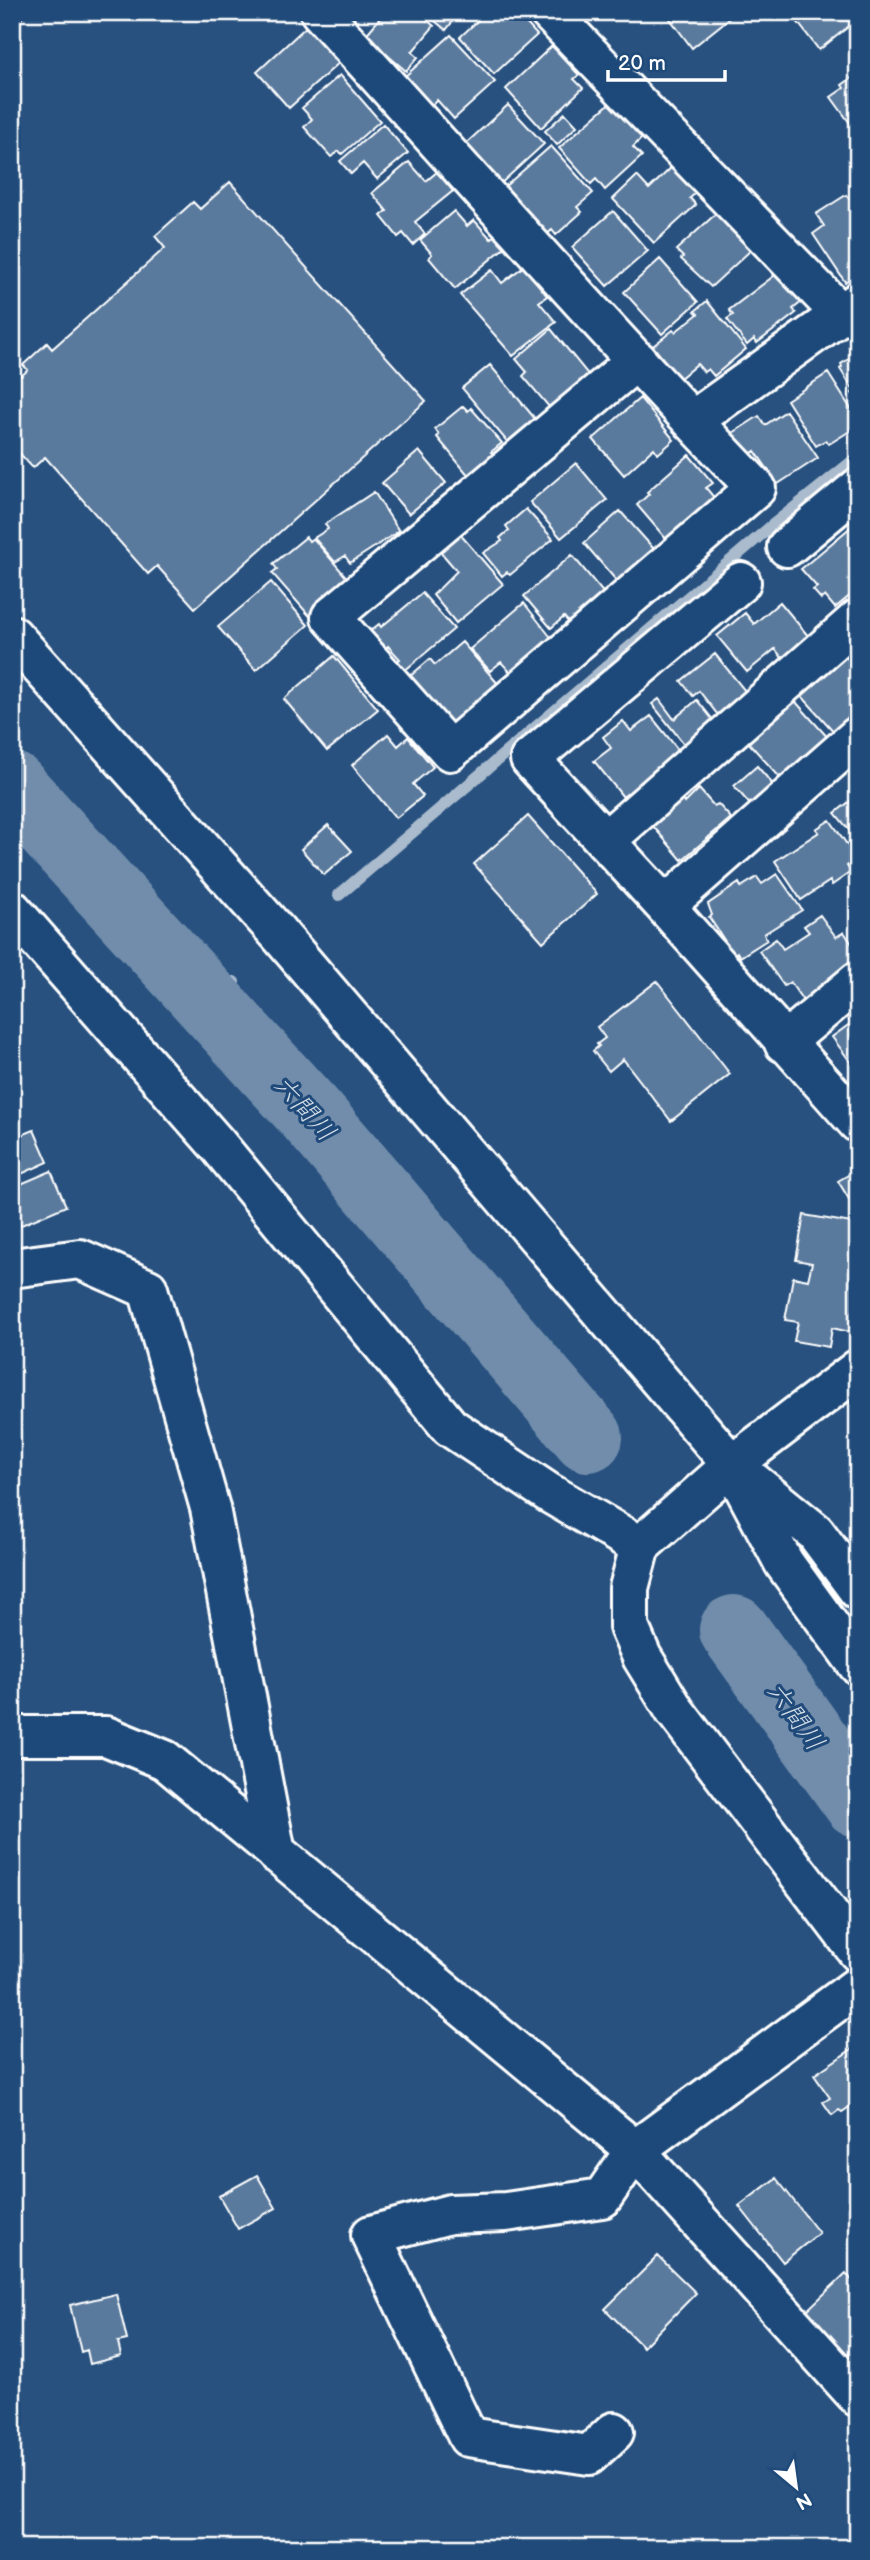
<svg xmlns="http://www.w3.org/2000/svg" width="870" height="2560" viewBox="0 0 870 2560" font-family="'Balsamiq Sans','Klee One',sans-serif">
<style>
.lines{fill:none;stroke-linecap:round;stroke-linejoin:round}
.stream{stroke:#aabbcd;stroke-width:12}
.river{stroke:#718dab;stroke-width:70}
.building{fill:#5a7a9d;stroke:#fff;stroke-width:2}
.street-casing{stroke:#fff;stroke-width:44}
.secondary-casing{stroke:#fff;stroke-width:44}
.street{stroke:#1f4a7a;stroke-width:38}
.secondary{stroke:#1f4a7a;stroke-width:38}
.labels{text-anchor:middle;stroke-width:6;stroke-linejoin:round;paint-order:stroke}
.water-label{font-size:26px;font-style:italic;fill:#d4dde6;stroke:#1f4a7a}
</style>
<rect width="100%" height="100%" fill="#28517f"/>
<filter id="ink" filterUnits="userSpaceOnUse"><feTurbulence type="fractalNoise" baseFrequency=".0143" numOctaves="2"/><feDisplacementMap in="SourceGraphic" scale="14" xChannelSelector="R" yChannelSelector="G"/><feConvolveMatrix kernelMatrix="1 2 1 2 8 2 1 2 1" color-interpolation-filters="sRGB"/></filter>
<g filter="url(#ink)">
<g class="lines">
<!-- stream -->
<path class="stream" d="M339 895 769 528 858 457
M209 1003 234 982"/>
<!-- river -->
<path class="river" d="M12 787 309 1112 588 1437
M734 1630 858 1802"/>
</g>
<!-- building -->
<path class="building" d="M12 12H27L12 29Z
M385 12H417L434 26 412 52 418 57 406 71 365 36Z
M424 12H460L446 30Z
M487 12H516L537 35 494 74 460 37Z
M665 12H737L692 48Z
M790 12H858V19L819 50Z
M308 25 341 61 289 108 257 72Z
M451 35 495 82 454 119 437 100 430 107 403 78Z
M552 46 579 75 574 79 583 88 541 128 506 89Z
M340 75 380 121 342 154 339 151 331 157 304 127 312 119 302 108Z
M853 77 858 83V122L852 126 831 97 844 88 842 85Z
M611 102 643 137 633 147 642 156 605 190 596 179 591 184 559 148Z
M508 105 544 144 498 186 462 147Z
M565 113 577 126 557 145 545 131Z
M383 124 408 153 377 179 363 163 351 174 340 161Z
M551 146 593 193 577 207 582 212 556 235 552 230 546 235 503 188Z
M409 162 426 181 437 172 453 191 415 222 425 234 413 245 403 233 398 237 381 216 387 211 372 193Z
M674 165 698 191 690 198 696 205 654 243 613 199 637 176 649 189Z
M230 182 426 401 195 608 157 566 148 574 45 457 33 468 12 445V371L14 369 21 376 28 370 23 365 47 343 52 349 165 248 155 236 193 202 200 209Z
M846 195 858 209V273L845 282 813 234 824 226 816 214Z
M454 211 467 226 474 220 491 239 495 235 505 247 455 289 429 258 432 254 420 240Z
M613 211 648 251 607 286 572 247Z
M719 211 742 236 739 238 751 250 711 287 681 259 683 257 676 250Z
M660 259 698 302 662 334 624 292Z
M524 266 547 296 539 302 556 322 513 356 460 295 492 270 502 283Z
M779 272 808 297 793 309 796 313 757 343 754 339 747 345 727 319 733 315 729 310Z
M707 301 746 349 714 376 708 369 704 372 697 364 679 379 653 346 673 330 675 332 698 314 695 311Z
M551 329 591 378 556 407 553 404 549 407 523 376 527 372 516 359Z
M858 353V401H857L852 393 854 391 840 369 842 367 841 364Z
M490 365 537 421 510 445 462 388Z
M828 373 858 420V426L829 444 826 440 816 446 787 400Z
M640 398 674 440 658 454 654 448 624 475 593 439Z
M463 406 468 411 471 408 502 443 491 452 494 455 469 476 437 437 439 435 435 429Z
M786 411 818 458 778 484 755 451 743 459 728 436 759 416 765 425Z
M419 451 446 483 409 514 382 483Z
M689 455 713 483 706 488 716 500 672 546 637 505 649 494 647 492Z
M576 463 607 500 561 538 530 502Z
M374 492 399 531 350 563 345 556 335 562 314 538 328 529 325 524Z
M526 509 553 539 510 575 507 572 502 576 483 553 502 541 500 538 509 530 506 526Z
M620 511 654 549 642 560 645 564 621 586 584 543Z
M858 521V589L835 608 825 596 821 599 813 590 817 587 801 569Z
M459 533 503 584 456 623 433 595 457 571 439 550Z
M306 537 309 541 313 538 354 586 314 621 272 573 277 569 273 564Z
M572 555 606 596 571 625 564 617 551 628 524 596Z
M271 582 308 625 256 670 218 627Z
M422 593 454 629 403 672 396 662 400 659 388 646 384 650 369 632 379 624 381 627Z
M780 602 809 637 783 659 775 649 747 672 717 636 745 613 754 624Z
M524 603 553 640 513 675 501 662 490 671 470 649Z
M462 642 505 692 457 732 409 677 430 659 435 665Z
M715 654 746 692 718 715 699 691 693 696 681 681Z
M844 655 854 665 858 662V715L836 734 800 694Z
M334 656 378 709 327 751 284 699Z
M659 699 674 719 697 700 718 726 689 750 652 704Z
M795 701 830 740 784 782 748 742Z
M651 716 680 752 623 797 594 761 611 748 603 737 623 721 631 731Z
M388 734 398 746 408 737 433 767 413 784 423 796 396 818 352 765Z
M757 766 776 788 753 808 734 786Z
M699 789 714 806 718 804 731 818 682 860 652 825 681 799 685 803Z
M858 795V841L835 813Z
M528 816 597 894 543 942 474 864Z
M830 820 857 859 847 866 851 872 832 885 830 881 801 900 775 861 819 832 816 829Z
M328 825 352 851 324 875 301 849Z
M777 874 802 910 764 934 767 940 740 957 737 952 734 955 709 917 712 915 708 904 739 883 741 887 757 877 762 884Z
M820 915 836 937 844 932 858 953V965L804 1002 790 982 784 986 759 951 776 939 783 949 809 932 804 926Z
M657 981 730 1074 671 1121 623 1059 609 1071 593 1051 599 1046 597 1044 605 1038 597 1027Z
M858 1013V1072L832 1037 851 1023 849 1020Z
M34 1130 48 1162 19 1175 15 1166 12 1168V1139Z
M51 1171 66 1206 12 1229V1194L18 1191 16 1186Z
M855 1171 858 1176V1201L852 1204 838 1181Z
M804 1215 858 1224V1321L852 1320 850 1332 832 1328 829 1347 794 1341 798 1322 785 1320 793 1277 808 1280 812 1263 796 1260Z
M858 2045V2101L842 2112 839 2110 832 2115 823 2102 830 2098 814 2075Z
M257 2175 276 2208 238 2229 219 2196Z
M776 2178 819 2233 783 2262 739 2206Z
M658 2256 696 2293 643 2347 605 2309Z
M846 2273 858 2288V2345L840 2360 802 2315Z
M116 2294 127 2340 118 2342 121 2356 90 2364 87 2350 81 2352 70 2305Z"/>
<g class="lines">
<!-- street casing -->
<g class="street-casing">
<path id="street" d="M320 12C465 171 607 333 756 488L450 751 331 617 637 360
M549 12 841 314
M692 421 858 302
M787 547 858 488
M741 582 530 759 665 906 858 1123
M605 841 858 619
M665 906 858 736
M784 1043 858 981
M12 1268 80 1259 148 1289 210 1508 276 1853
M640 1546 732 1465 858 1369
M12 1736H106L165 1760 635 2150 858 2397
M614 2432 589 2455 468 2437 371 2235 450 2214 506 2212 602 2198 635 2150 858 1986"/>
</g>
<!-- secondary casing -->
<g class="secondary-casing">
<path id="secondary" d="M12 635 278 933 732 1465 784 1563 858 1665
M12 910 217 1144 450 1427 549 1493 640 1546 629 1588V1627L642 1657 675 1711 858 1952
M742 1473 815 1532 858 1590"/>
</g>
<!-- street -->
<use href="#street" class="street"/>
<!-- secondary -->
<use href="#secondary" class="secondary"/>
</g>
</g>
<g class="labels">
<!-- water labels -->
<g class="water-label">
<text transform="translate(305 1108) rotate(48)" y="9">六間川</text>
<text transform="translate(796 1716) rotate(54)" y="9">六間川</text>
</g>
</g>
<!-- margin -->
<rect width="870" height="2560" fill="none" stroke="#1f4a7a" stroke-width="42"/>
<rect x="21" y="21" width="828" height="2518" fill="none" stroke="#fff" stroke-width="2.5" filter="url(#ink)"/>
<!-- north arrow -->
<g transform="translate(796 2487) rotate(151)" stroke="#1f4a7a" stroke-width="5" paint-order="stroke">
<path d="M0-5L12 26L0 18L-12 26Z" fill="#ffffff"/>
<text y="-10" font-size="19" font-weight="bold" text-anchor="middle" fill="#ffffff">N</text>
</g>
<!-- scale -->
<path d="M608 70v10h117v-10" fill="none" stroke="#ffffff" stroke-width="3.5"/>
<text x="618" y="70" font-size="21" fill="#ffffff" stroke="#1f4a7a" stroke-width="5" paint-order="stroke">20 m</text>
</svg>
